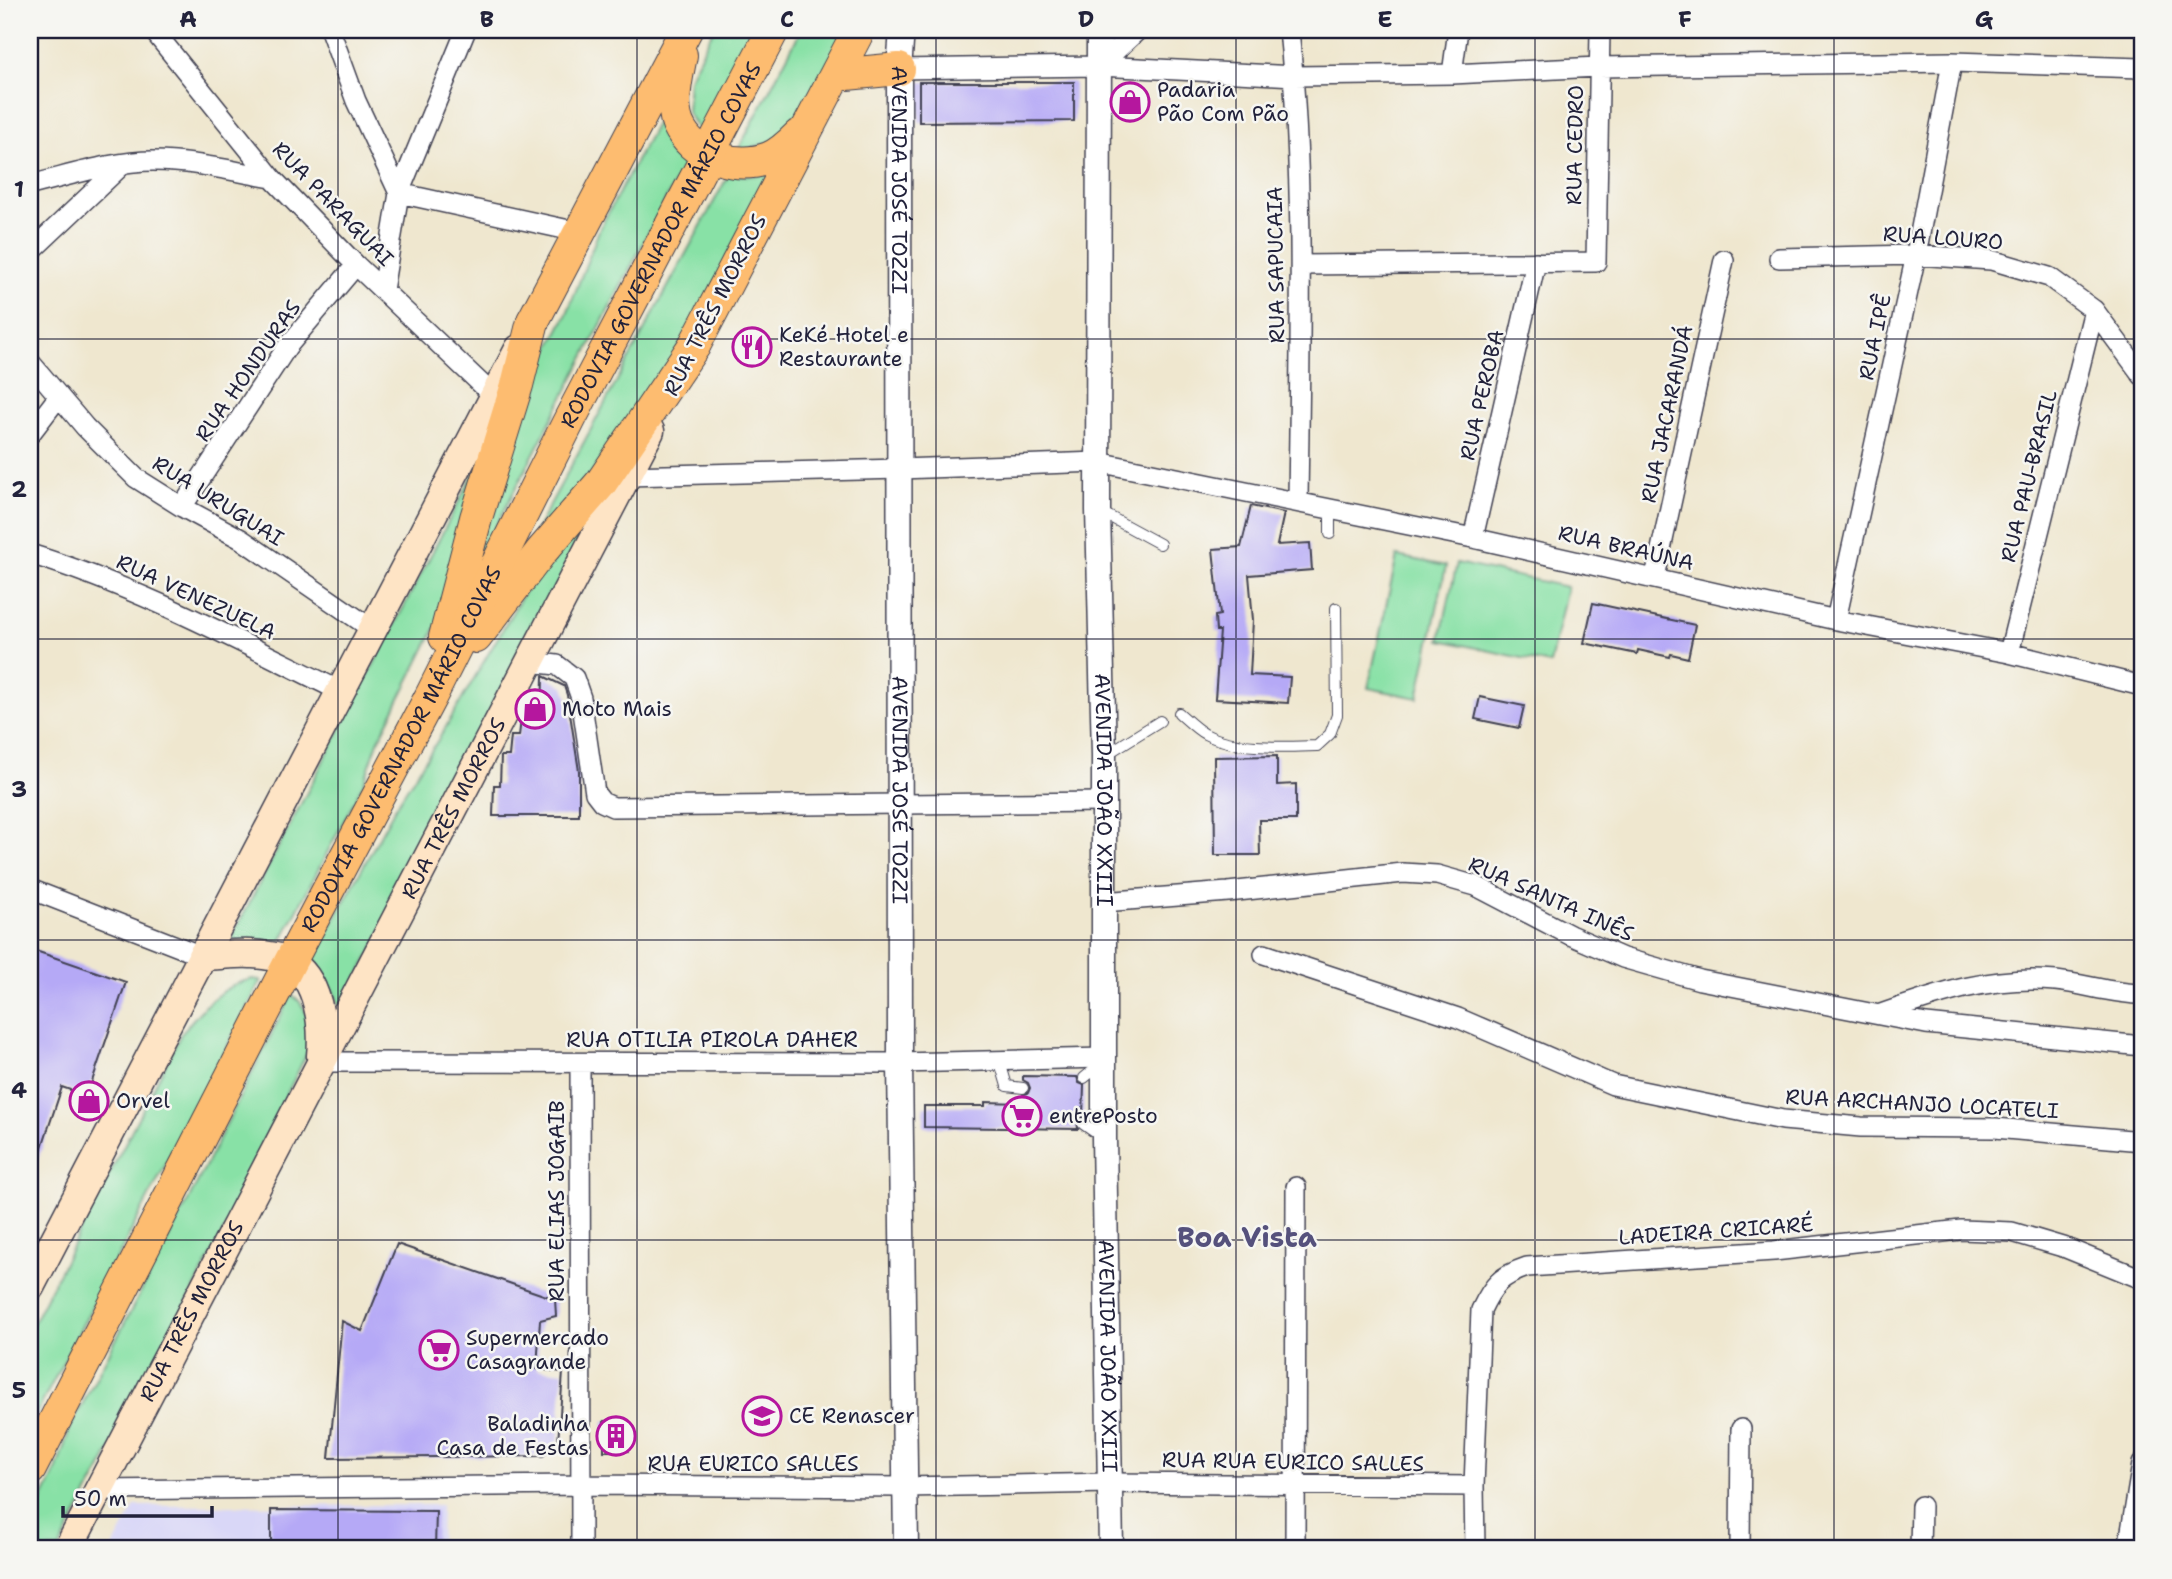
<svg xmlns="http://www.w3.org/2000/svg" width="2172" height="1579" viewBox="0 0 2172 1579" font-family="'Shantell Sans',sans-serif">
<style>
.built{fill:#d9d7f7}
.green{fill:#88e1a6;stroke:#558270;stroke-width:2}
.building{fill:#b5a9f6}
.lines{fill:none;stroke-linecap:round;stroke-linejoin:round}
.service-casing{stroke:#414051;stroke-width:12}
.minor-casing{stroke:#414051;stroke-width:22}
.tertiary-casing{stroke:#414051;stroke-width:27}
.secondary-casing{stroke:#414051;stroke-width:31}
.primary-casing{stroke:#414051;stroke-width:34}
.trunk-casing{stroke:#414051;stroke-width:34}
.service{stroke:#fff;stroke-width:10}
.minor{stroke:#fff;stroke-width:19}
.tertiary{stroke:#fff;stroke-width:24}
.secondary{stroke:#fee4c5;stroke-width:28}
.primary{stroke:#fdbc6f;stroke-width:32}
.trunk{stroke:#fdbc6f;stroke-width:32}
.grid{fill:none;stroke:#22223b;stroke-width:2;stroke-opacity:0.55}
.labels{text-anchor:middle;stroke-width:5;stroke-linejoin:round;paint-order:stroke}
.poi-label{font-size:21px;fill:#22223b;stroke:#f6f6f2;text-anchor:start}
.street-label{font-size:21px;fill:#22223b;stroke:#f6f6f2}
.district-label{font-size:28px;font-weight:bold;fill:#55517c;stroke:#f6f6f2}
.neatline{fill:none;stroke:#22223b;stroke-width:2.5}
.grid-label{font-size:23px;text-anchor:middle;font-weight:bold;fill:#22223b}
</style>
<rect width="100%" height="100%" fill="#f6f6f2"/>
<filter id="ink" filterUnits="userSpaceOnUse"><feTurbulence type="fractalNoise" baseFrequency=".0143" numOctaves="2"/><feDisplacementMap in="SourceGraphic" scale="14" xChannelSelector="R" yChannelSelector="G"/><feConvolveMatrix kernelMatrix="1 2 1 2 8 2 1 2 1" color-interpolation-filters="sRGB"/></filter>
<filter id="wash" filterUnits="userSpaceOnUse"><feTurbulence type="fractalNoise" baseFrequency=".00686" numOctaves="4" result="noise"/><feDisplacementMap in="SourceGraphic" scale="28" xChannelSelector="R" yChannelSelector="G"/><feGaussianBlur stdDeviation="1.57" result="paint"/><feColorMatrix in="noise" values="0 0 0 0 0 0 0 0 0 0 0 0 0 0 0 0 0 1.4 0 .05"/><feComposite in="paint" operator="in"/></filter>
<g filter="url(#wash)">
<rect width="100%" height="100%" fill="#efe7cf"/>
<!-- built -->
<path class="built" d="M441 1505 440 1549H112L135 1506Z"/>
<!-- green -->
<path class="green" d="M713 30H754L700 133 687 112 689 79Z
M801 30H852L791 136 737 152Z
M664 109 690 153 466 584 531 383 566 316 600 228Z
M779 171 649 399 512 575 729 174C747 176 761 177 779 171Z
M494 434 444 611 378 742 364 782 281 941H234L231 938Z
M623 470 341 1010 334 993 313 959 396 806 443 732 533 577Z
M1397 556 1446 566 1418 698 1368 688Z
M1457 563 1567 587 1550 664 1440 640Z
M253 979 261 981 30 1426V1329L181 1034C200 1010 222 984 253 979Z
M291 995C305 1001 313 1027 312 1043L256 1157 239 1202 59 1549H30V1526L56 1471 71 1426 186 1205Z"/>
<g id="blocks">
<!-- building -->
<path class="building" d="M919 82H1074V121L919 122Z
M1251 506 1284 513 1277 545 1310 543 1312 570 1249 575 1253 620 1250 675 1290 677 1288 703 1215 699 1220 631H1216L1215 616 1220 615 1213 549 1241 547Z
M1593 603 1695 625 1688 658 1671 654 1670 657 1638 650 1637 654 1584 643Z
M543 676 564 686 567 695 579 771V816H493L494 785H500L501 756H509L511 736H519L521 719H542Z
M1480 697 1524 706 1519 728 1475 719Z
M1277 756V785L1296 784V820H1259L1260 855H1215L1214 757Z
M30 949 126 982 87 1096 62 1087 33 1174H30Z
M1023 1076 1077 1077 1079 1083 1084 1085 1083 1117 1077 1120 1078 1129 924 1127V1106H985V1102L1022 1103 1023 1095 1028 1093 1030 1088 1028 1083 1023 1080Z
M397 1244 555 1299 556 1316 540 1320 537 1369 563 1372 558 1443 543 1456 329 1458 342 1321 362 1331Z
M604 1421H629L628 1451H604Z
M271 1510 436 1511 435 1549H271Z"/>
</g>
</g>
<g filter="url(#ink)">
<use href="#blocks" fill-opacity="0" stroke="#414051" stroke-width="2"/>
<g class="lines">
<!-- service casing -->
<g class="service-casing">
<path id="service" d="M1330 508V534
M1101 512 1160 544
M1179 713C1187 720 1196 729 1205 734 1236 750 1283 747 1317 746L1330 734 1337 715 1336 608
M1107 754 1160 721
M1000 1062 1007 1086 1023 1088
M1084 1078 1100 1065
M1083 1124 1100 1136"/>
</g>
<!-- minor casing -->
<g class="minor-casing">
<path id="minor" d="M153 30 272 178 356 265 494 396
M330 30 356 101 399 193
M1289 30C1305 186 1300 344 1298 501
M1099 66 1138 30
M899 69 1099 66 1294 76 1452 74 1598 67 1952 62 2142 68
M1452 74 1458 30
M30 185C69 176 112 161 153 161 193 161 233 171 272 178
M399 193 578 232
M30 252 121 166
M1779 258 1916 255 1991 260 2049 277 2094 310 2142 375
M1301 265 1596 262 1600 30
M383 290 399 193 466 30
M30 362 85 427 136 478 182 507 241 539 372 629
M30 434 59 396
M627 476 900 469 1098 462 1473 538 1836 620 2009 653 2142 686
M182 507 287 347 356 265
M1473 538 1536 262
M30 554C138 587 238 641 340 691
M1655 577 1724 260
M1836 620 1916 255 1952 62
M2009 653 2094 310
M529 662 557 665 574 678 581 698 595 793 602 802 613 807 1104 802
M30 889 202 956
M1103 902 1228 892 1403 873 1437 875 1476 886 1570 935 1623 958 1700 980 1926 1024 2142 1046
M1264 954 1458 1018 1613 1085 1783 1120 1861 1127 1995 1128 2142 1141
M1881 1014C1941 993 1992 975 2056 981 2085 984 2113 994 2142 994
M321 1062 900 1063 1104 1058
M580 1063 581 1549
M100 1490 581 1485 905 1487 1111 1483 1474 1486
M1295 1549 1296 1187
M1475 1549 1474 1486 1481 1310C1493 1285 1500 1276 1527 1267L1774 1251 1961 1230 2012 1232 2066 1248 2142 1279
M1740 1549 1741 1429
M1920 1549 1921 1506
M2128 1549 2142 1464"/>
</g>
<!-- tertiary casing -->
<g class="tertiary-casing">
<g id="tertiary">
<path id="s1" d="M902 30 899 69 900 1063 906 1549"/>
<path id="s2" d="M1099 30 1098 510 1104 755V1138L1111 1549"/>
</g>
</g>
<!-- secondary casing -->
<g class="secondary-casing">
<g id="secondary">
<path d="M202 956C218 956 235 953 251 954 263 955 279 956 289 962 319 978 324 1026 321 1056"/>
<path d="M30 1287 519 349"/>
<path id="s3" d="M68 1549 650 431"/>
</g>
</g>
<!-- primary casing -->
<g class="primary-casing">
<path id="primary" d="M681 55C677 78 668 109 681 130 698 159 739 169 769 158 781 153 790 144 799 135
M836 75 899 69
M533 321 686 30
M694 346 859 30"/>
</g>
<!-- trunk casing -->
<g class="trunk-casing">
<g id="trunk">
<path d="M445 637 476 518 517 385 533 321"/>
<path d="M476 637 541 552 601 483 694 346"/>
<path id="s4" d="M30 1469 290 962 431 696 571 417 773 30"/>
</g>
</g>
<!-- service -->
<use href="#service" class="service"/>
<!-- minor -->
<use href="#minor" class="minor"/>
<!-- tertiary -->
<use href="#tertiary" class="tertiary"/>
<!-- secondary -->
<use href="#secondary" class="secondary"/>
<!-- primary -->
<use href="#primary" class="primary"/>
<!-- trunk -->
<use href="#trunk" class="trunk"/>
</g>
</g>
<!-- grid -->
<path class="grid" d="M338 30V1549M637 30V1549M936 30V1549M1236 30V1549M1535 30V1549M1834 30V1549M30 339H2142M30 639H2142M30 940H2142M30 1240H2142"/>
<!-- icons -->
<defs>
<g id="shop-ring" transform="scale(2.0125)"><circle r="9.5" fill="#f6f6f2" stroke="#b5179e" stroke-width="1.5"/><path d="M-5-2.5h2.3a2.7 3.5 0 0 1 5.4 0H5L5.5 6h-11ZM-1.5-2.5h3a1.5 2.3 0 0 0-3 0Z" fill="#b5179e"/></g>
<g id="restaurant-ring" transform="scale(2.0125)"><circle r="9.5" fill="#f6f6f2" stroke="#b5179e" stroke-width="1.5"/><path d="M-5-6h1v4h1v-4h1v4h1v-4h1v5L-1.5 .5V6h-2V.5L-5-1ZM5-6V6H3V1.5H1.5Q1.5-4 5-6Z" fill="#b5179e"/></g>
<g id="supermarket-ring" transform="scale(2.0125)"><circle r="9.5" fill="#f6f6f2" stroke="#b5179e" stroke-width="1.5"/><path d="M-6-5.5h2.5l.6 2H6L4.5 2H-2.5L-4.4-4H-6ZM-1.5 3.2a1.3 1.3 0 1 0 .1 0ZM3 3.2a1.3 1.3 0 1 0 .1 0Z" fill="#b5179e"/></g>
<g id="school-ring" transform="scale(2.0125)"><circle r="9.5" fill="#f6f6f2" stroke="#b5179e" stroke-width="1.5"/><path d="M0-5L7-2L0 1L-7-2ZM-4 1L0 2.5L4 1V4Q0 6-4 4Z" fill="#b5179e"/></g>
<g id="building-ring" transform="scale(2.0125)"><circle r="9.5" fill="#f6f6f2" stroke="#b5179e" stroke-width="1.5"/><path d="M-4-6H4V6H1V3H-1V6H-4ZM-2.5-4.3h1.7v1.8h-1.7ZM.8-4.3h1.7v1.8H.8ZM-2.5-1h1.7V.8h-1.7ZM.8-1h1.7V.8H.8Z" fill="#b5179e"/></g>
</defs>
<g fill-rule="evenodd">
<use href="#shop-ring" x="1130" y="102"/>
<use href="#restaurant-ring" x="752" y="347"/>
<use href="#shop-ring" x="535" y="709"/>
<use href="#shop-ring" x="89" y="1101"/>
<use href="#supermarket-ring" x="1022" y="1116"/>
<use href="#supermarket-ring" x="439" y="1350"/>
<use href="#school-ring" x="762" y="1416"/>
<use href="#building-ring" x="616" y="1436"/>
</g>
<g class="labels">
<!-- poi labels -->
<g class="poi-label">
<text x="1157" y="97">Padaria<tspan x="1157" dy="24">Pão Com Pão</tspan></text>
<text x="779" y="342">KeKé Hotel e<tspan x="779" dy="24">Restaurante</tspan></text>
<text x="562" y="716">Moto Mais</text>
<text x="116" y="1108">Orvel</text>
<text x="1049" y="1123">entrePosto</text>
<text x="466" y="1345">Supermercado<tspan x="466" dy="24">Casagrande</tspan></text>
<text x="789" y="1423">CE Renascer</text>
<text x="589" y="1431" text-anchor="end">Baladinha<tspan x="589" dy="24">Casa de Festas</tspan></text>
</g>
<!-- street labels -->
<g class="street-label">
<text transform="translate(1575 145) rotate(-89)" y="7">RUA CEDRO</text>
<text dy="7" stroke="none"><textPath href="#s1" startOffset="150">AVENIDA JOSÉ TOZZI</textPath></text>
<text transform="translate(333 204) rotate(46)" y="7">RUA PARAGUAI</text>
<text transform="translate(1943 238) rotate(4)" y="7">RUA LOURO</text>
<text dy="7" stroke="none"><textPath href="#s4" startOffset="1377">RODOVIA GOVERNADOR MÁRIO COVAS</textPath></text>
<text transform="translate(1276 265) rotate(-91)" y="7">RUA SAPUCAIA</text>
<text transform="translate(715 305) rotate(-63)" y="7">RUA TRÊS MORROS</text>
<text transform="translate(1875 337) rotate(-78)" y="7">RUA IPÊ</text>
<text transform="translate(248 371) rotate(-55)" y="7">RUA HONDURAS</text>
<text transform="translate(1482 395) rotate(-77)" y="7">RUA PEROBA</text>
<text transform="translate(1667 414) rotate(-78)" y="7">RUA JACARANDÁ</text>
<text transform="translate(2029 476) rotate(-76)" y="7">RUA PAU-BRASIL</text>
<text transform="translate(218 501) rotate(32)" y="7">RUA URUGUAI</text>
<text transform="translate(1626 548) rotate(13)" y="7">RUA BRAÚNA</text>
<text transform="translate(196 597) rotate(25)" y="7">RUA VENEZUELA</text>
<text dy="7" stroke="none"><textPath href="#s4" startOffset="810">RODOVIA GOVERNADOR MÁRIO COVAS</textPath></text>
<text dy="7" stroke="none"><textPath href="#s1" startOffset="760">AVENIDA JOSÉ TOZZI</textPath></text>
<text dy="7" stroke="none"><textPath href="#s2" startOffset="760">AVENIDA JOÃO XXIII</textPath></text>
<text dy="7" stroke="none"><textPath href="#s3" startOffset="835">RUA TRÊS MORROS</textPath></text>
<text transform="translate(1551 899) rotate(24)" y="7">RUA SANTA INÊS</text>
<text x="712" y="1047">RUA OTILIA PIROLA DAHER</text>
<text transform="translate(1922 1104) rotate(3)" y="7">RUA ARCHANJO LOCATELI</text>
<text transform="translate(557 1201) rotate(-90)" y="7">RUA ELIAS JOGAIB</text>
<text transform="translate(1716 1231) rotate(-4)" y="7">LADEIRA CRICARÉ</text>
<text dy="7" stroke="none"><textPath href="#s3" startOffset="268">RUA TRÊS MORROS</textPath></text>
<text dy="7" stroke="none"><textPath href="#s2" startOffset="1326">AVENIDA JOÃO XXIII</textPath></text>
<text transform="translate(1293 1462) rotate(1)" y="7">RUA RUA EURICO SALLES</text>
<text x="753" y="1471">RUA EURICO SALLES</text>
</g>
<!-- district labels -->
<g class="district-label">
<text x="1247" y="1247">Boa Vista</text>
</g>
</g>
<!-- margin -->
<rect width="2172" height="1579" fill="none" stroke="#f6f6f2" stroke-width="77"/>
<!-- scale -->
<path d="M63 1506v10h149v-10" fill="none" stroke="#22223b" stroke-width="3.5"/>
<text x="74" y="1506" font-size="21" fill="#22223b" stroke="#f6f6f2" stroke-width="5" paint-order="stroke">50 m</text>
<rect x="38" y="38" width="2096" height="1502" class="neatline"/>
<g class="grid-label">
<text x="188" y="27">A</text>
<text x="487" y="27">B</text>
<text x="787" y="27">C</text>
<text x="1086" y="27">D</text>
<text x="1385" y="27">E</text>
<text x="1685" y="27">F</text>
<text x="1984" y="27">G</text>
<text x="19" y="197">1</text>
<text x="19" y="497">2</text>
<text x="19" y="797">3</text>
<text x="19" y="1098">4</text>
<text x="19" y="1398">5</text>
</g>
</svg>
